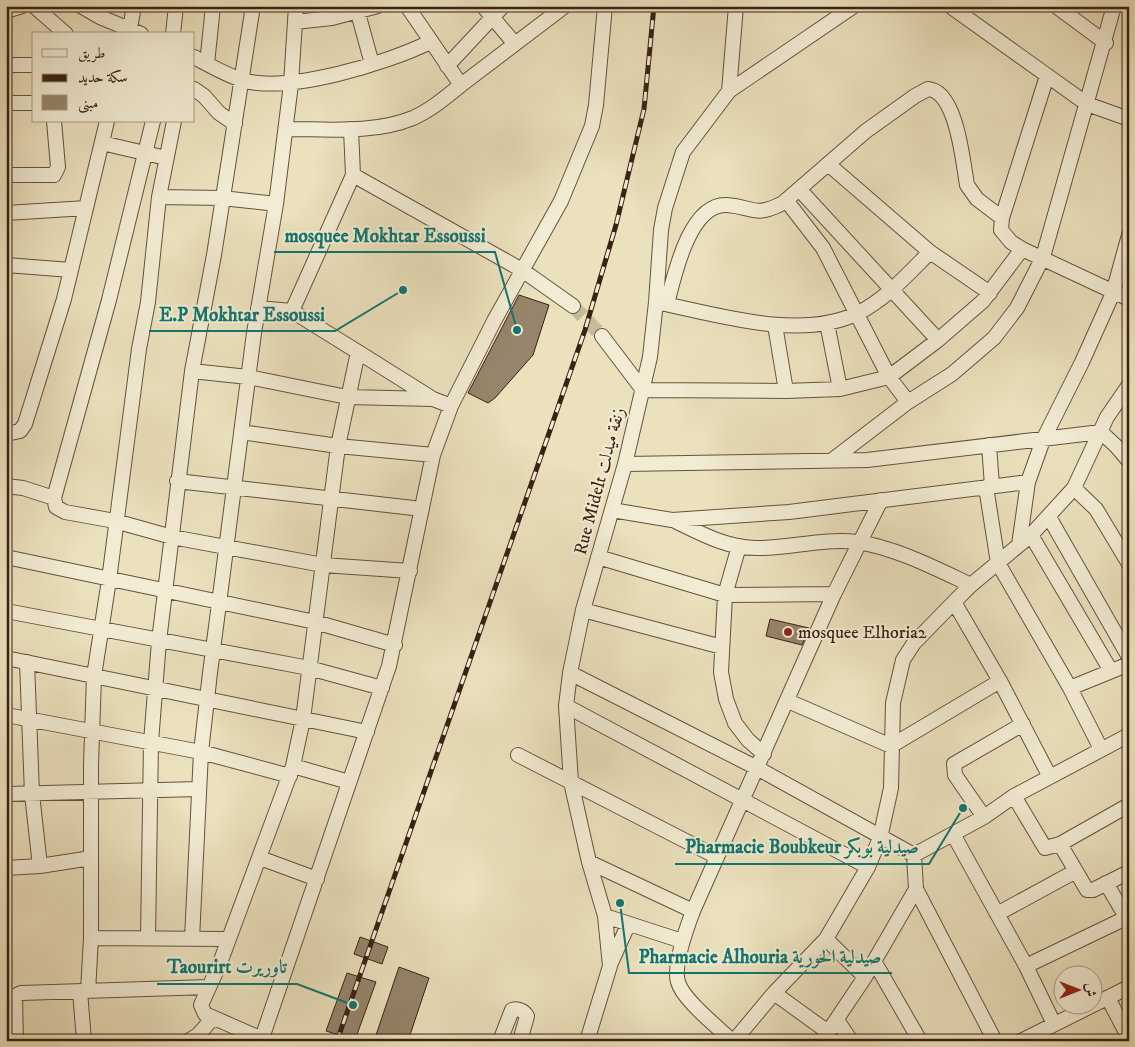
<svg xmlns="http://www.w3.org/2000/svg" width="1135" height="1047" viewBox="0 0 1135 1047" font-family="'IM FELL DW Pica',Amiri,serif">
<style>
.building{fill:#96856c;stroke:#3a2114}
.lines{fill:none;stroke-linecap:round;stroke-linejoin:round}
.minor-tunnel{stroke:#c8bb9b;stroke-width:14;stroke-dasharray:14 7;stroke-linecap:butt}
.minor-casing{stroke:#66513e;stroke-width:16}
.minor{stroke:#f2ecd4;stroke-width:14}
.rail-casing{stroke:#3a2114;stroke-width:5}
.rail{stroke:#f2ecd4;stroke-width:3;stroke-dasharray:9;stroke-linecap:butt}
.poi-dot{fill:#8f2418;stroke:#f2ecd4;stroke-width:2}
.labels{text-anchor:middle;stroke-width:4;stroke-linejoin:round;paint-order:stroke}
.street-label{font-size:18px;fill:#3a2114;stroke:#f2ecd4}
.poi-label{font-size:18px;fill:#3a2114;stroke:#f2ecd4;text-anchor:start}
.leader{fill:none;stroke:#0f766e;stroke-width:2}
.callout-dot{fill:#0f766e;stroke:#f2ecd4;stroke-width:2}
.callout-label{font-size:19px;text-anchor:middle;font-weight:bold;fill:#0f766e;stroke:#f2ecd4;stroke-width:4;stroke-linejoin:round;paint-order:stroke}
</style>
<rect width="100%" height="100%" fill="#ebe1bd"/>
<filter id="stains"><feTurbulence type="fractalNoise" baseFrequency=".004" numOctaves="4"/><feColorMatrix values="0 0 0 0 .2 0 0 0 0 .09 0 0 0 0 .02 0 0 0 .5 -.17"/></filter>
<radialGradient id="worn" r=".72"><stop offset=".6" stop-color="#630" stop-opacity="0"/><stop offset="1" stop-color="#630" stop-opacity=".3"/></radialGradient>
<!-- building -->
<path class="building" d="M519 295 549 305 533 355 495 398 488 403 468 393Z
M770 619 809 628 802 645 766 636Z
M360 937 388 947 382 964 354 954Z
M399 967 429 978 408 1041H374Z
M347 973 376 982 355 1040 326 1031Z"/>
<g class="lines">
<!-- minor-tunnel -->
<path class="minor-tunnel" d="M573 306 602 336"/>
<!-- minor casing -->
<g class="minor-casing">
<path id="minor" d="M34 6 66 34
M81 6 100 17 141 34
M407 6 461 85 565 6
M483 6 515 44
M950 6 1087 104 1129 119
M1056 6 1106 43
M6 11 22 6
M358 13 372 64
M295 22 332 18 378 6
M129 34 134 6
M173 34 176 6
M194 57C209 65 226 75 242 80 287 94 388 63 430 42
M207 64 213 6
M6 65H34
M447 66 503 6
M1047 76 1002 218 1001 230 1011 242 1022 249 1129 299
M194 89 204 96 219 113 235 124
M729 91 736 6
M6 103H34
M153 121 109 300 54 498 56 507 65 512 115 521 172 537 323 565 410 571
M286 129C327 129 374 134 413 118 431 110 446 97 461 85
M102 143 166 158
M828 164 930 252 990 293
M6 175H54L58 167 54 121
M353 175 522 270 573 306
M799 189 938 340
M159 197 222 198 276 204
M786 200 823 248 889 377 908 402
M6 213 86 208
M6 265 71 270
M660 303C719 315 801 341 858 313 886 299 908 274 930 252
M667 304C674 277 689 203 727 205 754 207 754 218 783 203L866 131 915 96 928 89C957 91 963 163 967 185L977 199 1002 218
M258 308 292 311 358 352 338 446 303 719 293 766 220 963 201 1005 205 1014 262 1039
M292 311 353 175 351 129
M827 323 840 389
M775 325 786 391
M602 336 643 390 786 391 840 389 889 377 938 340 983 301 1022 249
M358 352 433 399
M192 371 248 377 347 397 433 399 451 406
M241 432 338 446 433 455
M6 434 20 431 25 424 64 299 107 121
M989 445 992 486
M831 461 908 402 952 374 994 338 1017 308 1043 257 1114 6
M625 464 867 460 1101 432 1117 447 1129 461
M177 481 422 509
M6 486 23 488 54 498
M986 487 998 563 1070 688 1101 749
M1074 488 1096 509 1129 564
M612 510 672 520 789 512 1028 482
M1049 517 1129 657
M673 520C700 533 728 549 759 548 792 548 823 538 857 542 894 547 937 569 971 585
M1031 535 1111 671
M1019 545 1028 482 1043 440 1082 362 1113 293 1129 235
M739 546 725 595 721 672 726 699 735 723 748 740 764 754
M6 557 315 622 395 645
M598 557 725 595 834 594
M954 602 1000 681 1050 777
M583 610 722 647
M6 611 309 668 382 688
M6 658 367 732
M27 662 32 794 40 866
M570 673 757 768 914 855
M1070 688 1129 664
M788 701 891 746 1000 681
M566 706 868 867
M6 715 201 752 290 776
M518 755 717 857
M293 766 349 782
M6 794 199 789
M1014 796 1045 848 1060 844 1129 805
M984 817 955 775 954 764 1023 724
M953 834 1026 966 1054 1024
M1060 844 1087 890H1093L1129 872
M914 855 984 817 1014 796 1129 735
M260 858 317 879
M589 862 693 911
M6 868 40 866 91 858
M1106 883 1129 922
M916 889 995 1041
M997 914 1076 871
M605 916 682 941
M91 938 227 939
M148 938 151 742 159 641 192 371 214 255 253 6
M192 939 201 752 210 673 254 333 276 204 291 84 296 6
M826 939 865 977
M874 961 920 1041
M610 965 628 925
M1026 966 1126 918
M80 991 84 1041
M88 991 91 938V765L94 676 109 580 139 349 148 302 159 197 174 121
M774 993 828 1032
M1108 998 1129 1038
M837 1020 851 1041
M16 1041 15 996 21 993 209 987
M188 1041 198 1035 213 1018
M261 1041 389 666 433 455 451 406 494 321 561 201 592 126 596 105 605 6
M500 1041 512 1010C518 1008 524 1011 527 1016L520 1041
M587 1041 610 966 605 916 589 862 571 782 566 706 570 673 583 610 625 464 650 357 656 302 661 230 665 208 683 152 729 91 854 6
M732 1041C718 1027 683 1000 678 982 673 966 687 927 693 911L834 594 881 500
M734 1041 774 993 826 939 868 867 880 838 891 788 893 703 903 660 914 643 954 602 971 585 1031 535 1074 488 1107 417 1129 385
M822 1041 865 977 916 889 914 855
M1021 1041 1129 987"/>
</g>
<!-- minor -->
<use href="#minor" class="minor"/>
<!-- rail casing -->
<g class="rail-casing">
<path id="rail" d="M337 1041 585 330 616 225 644 109 654 6"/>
</g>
<!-- rail -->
<use href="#rail" class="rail"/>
</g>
<!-- markers -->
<circle class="poi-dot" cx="788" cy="632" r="5"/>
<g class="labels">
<!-- street labels -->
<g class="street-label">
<text transform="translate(599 481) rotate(-75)" y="6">Rue Midelt زنقة ميدلت</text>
</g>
<!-- poi labels -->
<g class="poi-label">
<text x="798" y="638">mosquee Elhoria2</text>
</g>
</g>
<!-- callouts -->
<path class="leader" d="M517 330L495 252H274M403 290L335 331H149M963 808L929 864H675M620 903L629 973H892M353 1005L297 984H157"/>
<g class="callout-dot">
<circle cx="517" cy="330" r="5"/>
<circle cx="403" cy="290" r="5"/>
<circle cx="963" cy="808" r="5"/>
<circle cx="620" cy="903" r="5"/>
<circle cx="353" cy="1005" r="5"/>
</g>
<g class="callout-label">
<text x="385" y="242">mosquee Mokhtar Essoussi</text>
<text x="242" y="321">E.P Mokhtar Essoussi</text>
<text x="802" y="853">Pharmacie Boubkeur صيدلية بوبكر</text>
<text x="760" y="963">Pharmacie Alhouria صيدلية الحورية</text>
<text x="227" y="973">Taourirt تاوريرت</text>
</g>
<!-- margin -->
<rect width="1135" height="1047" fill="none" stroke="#ebe1bd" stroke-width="25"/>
<rect x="8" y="8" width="1120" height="1032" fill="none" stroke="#3a2114" stroke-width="2.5"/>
<rect x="12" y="12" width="1110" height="1022" fill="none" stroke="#3a2114"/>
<!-- legend -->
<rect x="32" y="32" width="162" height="90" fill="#f2ecd4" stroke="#a89b87"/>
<rect x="42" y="49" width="25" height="8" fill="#f2ecd4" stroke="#a89b87"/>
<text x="78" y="58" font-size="15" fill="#3a2114">طريق</text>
<rect x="42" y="74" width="25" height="8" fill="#3a2114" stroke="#a89b87"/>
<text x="78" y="82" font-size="15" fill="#3a2114">سكة حديد</text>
<rect x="42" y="95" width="25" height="15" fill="#96856c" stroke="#a89b87"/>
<text x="78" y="108" font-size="15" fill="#3a2114">مبنى</text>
<!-- north arrow -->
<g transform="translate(1078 990) rotate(90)"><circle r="24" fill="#f2ecd4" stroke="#a89b87"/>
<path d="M0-4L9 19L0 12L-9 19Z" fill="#8f2418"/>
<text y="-8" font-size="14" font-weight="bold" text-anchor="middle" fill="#3a2114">ش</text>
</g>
<rect width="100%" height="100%" filter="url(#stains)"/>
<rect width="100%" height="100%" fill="url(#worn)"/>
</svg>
